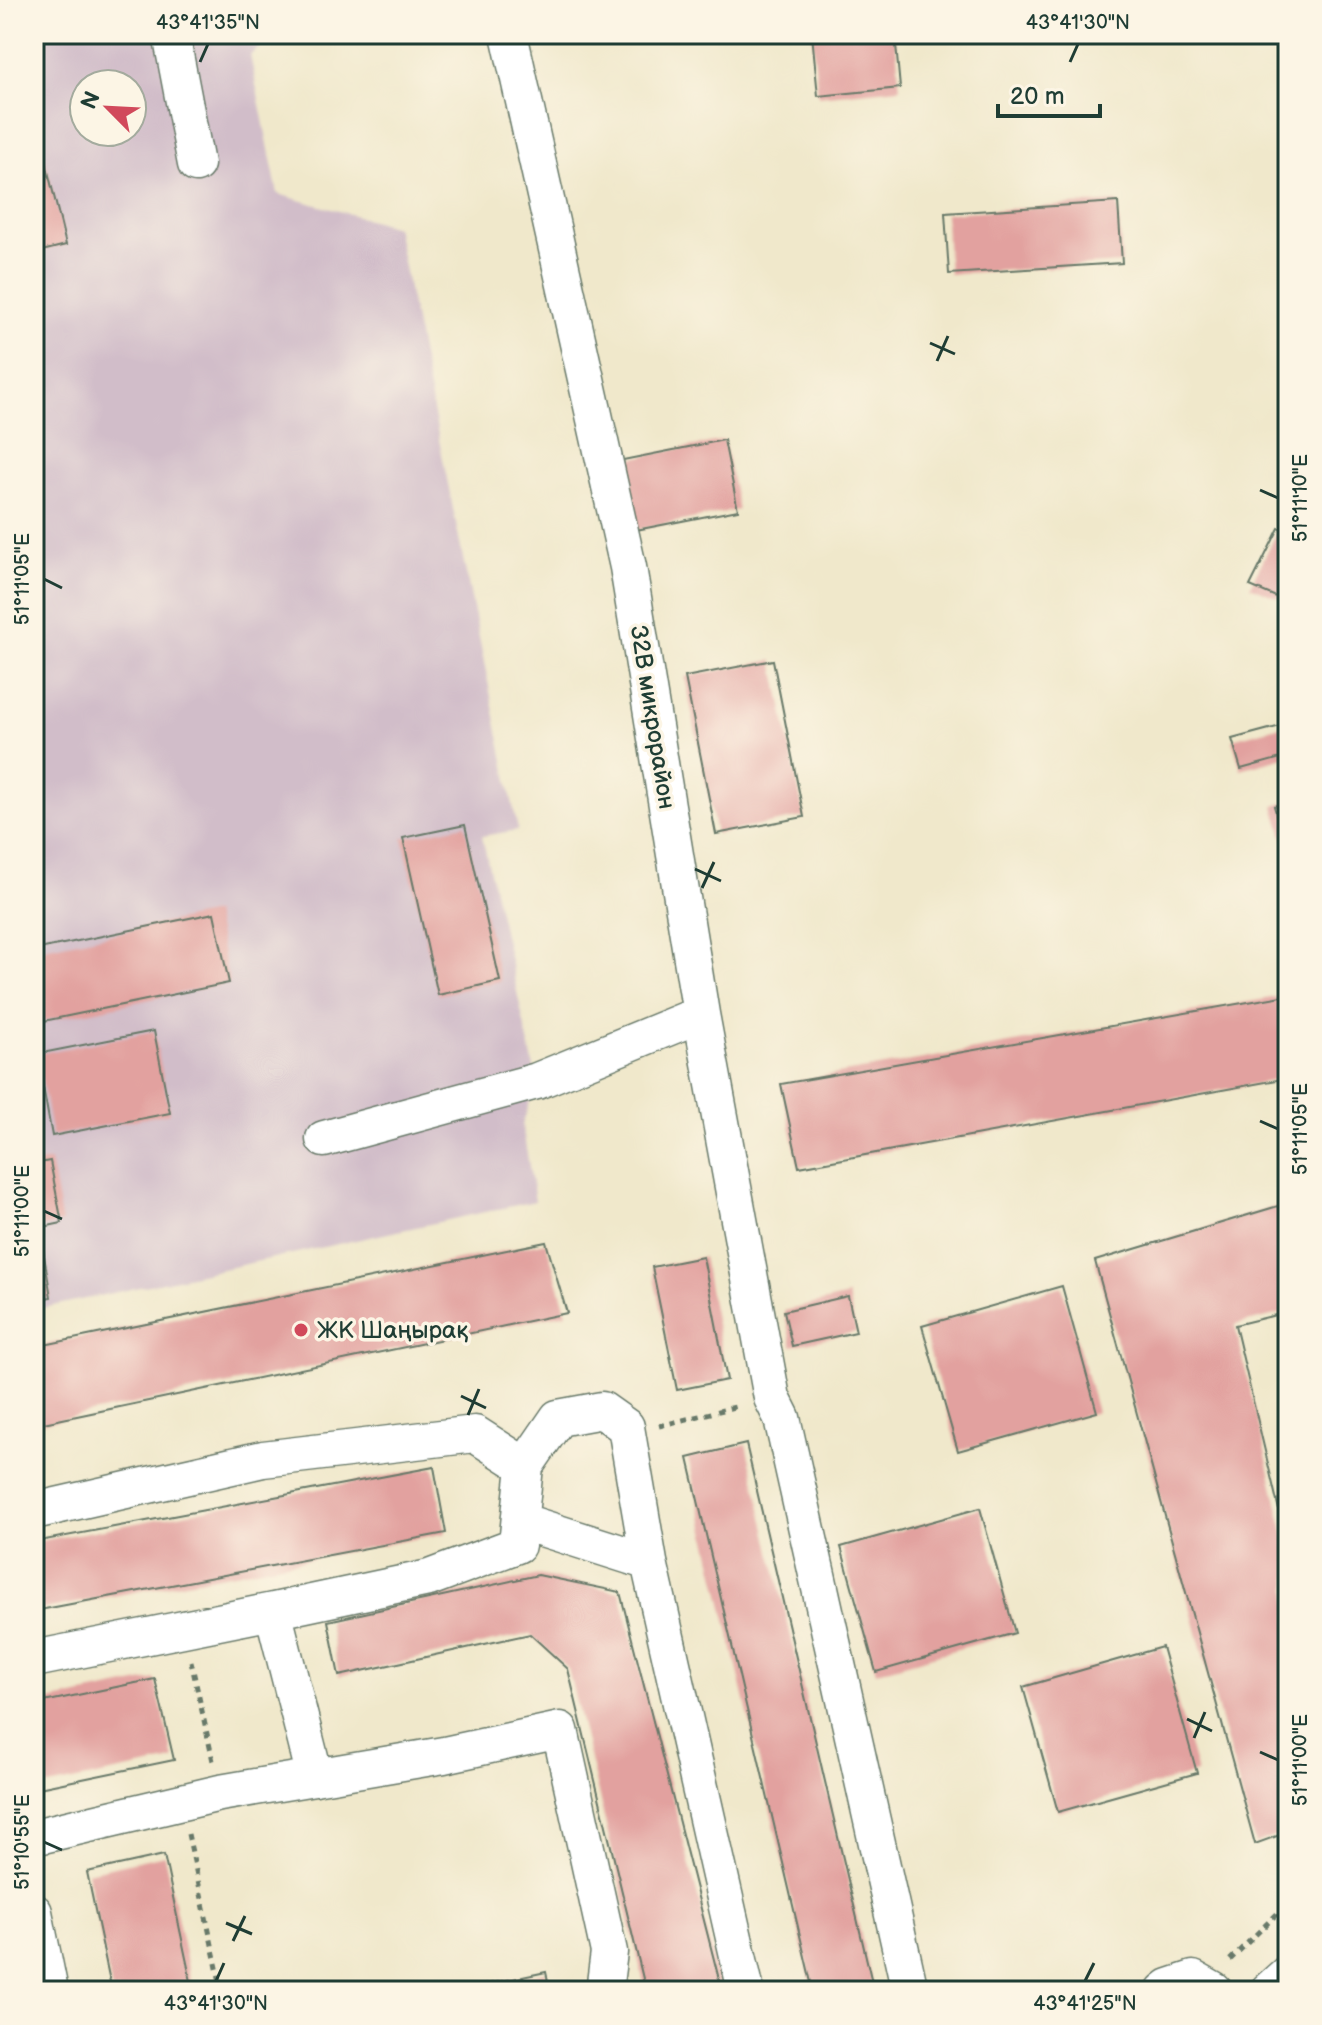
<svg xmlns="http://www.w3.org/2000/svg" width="1322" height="2025" viewBox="0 0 1322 2025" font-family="'Balsamiq Sans',sans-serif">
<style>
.industrial{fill:#d1bdc9;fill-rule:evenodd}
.building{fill:#e2a19f}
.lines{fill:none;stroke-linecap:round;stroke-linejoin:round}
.minor-casing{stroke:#687969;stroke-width:39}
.path{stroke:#687969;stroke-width:5;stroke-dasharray:6 6;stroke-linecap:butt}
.minor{stroke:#fff;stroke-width:36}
.ticks{fill:none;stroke:#1f3d34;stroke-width:3}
.poi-dot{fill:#d1495b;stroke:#fcf5e5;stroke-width:3}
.labels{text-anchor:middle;stroke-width:7;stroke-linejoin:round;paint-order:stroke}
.street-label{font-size:24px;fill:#1f3d34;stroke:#fcf5e5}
.poi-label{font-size:24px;fill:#1f3d34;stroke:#fcf5e5;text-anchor:start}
.neatline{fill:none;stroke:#1f3d34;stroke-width:3}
.ticks-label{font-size:20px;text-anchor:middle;fill:#1f3d34}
</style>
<rect width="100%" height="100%" fill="#fcf5e5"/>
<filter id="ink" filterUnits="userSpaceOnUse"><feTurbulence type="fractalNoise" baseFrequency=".0125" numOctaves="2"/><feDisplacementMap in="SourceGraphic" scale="16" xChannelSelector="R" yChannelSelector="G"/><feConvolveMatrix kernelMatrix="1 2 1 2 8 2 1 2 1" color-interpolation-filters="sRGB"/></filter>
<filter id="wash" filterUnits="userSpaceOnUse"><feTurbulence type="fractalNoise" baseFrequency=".006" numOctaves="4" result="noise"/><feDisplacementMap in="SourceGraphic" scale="32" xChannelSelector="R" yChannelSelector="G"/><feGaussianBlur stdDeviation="1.8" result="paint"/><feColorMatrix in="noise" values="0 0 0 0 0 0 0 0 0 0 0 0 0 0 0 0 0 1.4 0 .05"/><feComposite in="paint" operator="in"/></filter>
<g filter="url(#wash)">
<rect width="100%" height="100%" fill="#f0e8cb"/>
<!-- industrial -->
<path class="industrial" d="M34 34H277L250 55 278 194 396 227 518 830 482 836 537 1081 522 1125 535 1201 34 1310ZM84 84H132V132H84Z"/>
<g id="blocks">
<!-- building -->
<path class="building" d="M812 34H895L900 88 818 96Z
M34 114 66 245 34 253Z
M1118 202 1122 263 949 274 945 213Z
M724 440 738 510 636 530 623 460Z
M1279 528 1288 532V602L1250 586Z
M773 660 804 817 716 834 685 677Z
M1288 724V756L1241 769 1232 739Z
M1288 802V850H1287L1274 806Z
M465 825 500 981 438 995 403 838Z
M214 913 229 983 34 1023V950Z
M1288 995V1078L799 1167 781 1084Z
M154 1031 170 1113 52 1136 37 1054Z
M50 1161 62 1223 34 1229V1164Z
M1288 1203V1312L1235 1325 1288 1548V1832L1255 1844 1095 1261Z
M40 1232 51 1297 34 1300V1233Z
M546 1242 567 1313 34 1425V1347Z
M703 1257 727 1380 677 1390 652 1267Z
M1062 1286 1097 1412 958 1451 922 1326Z
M848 1296 856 1332 792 1346 784 1311Z
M746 1444 874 1991H813L688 1458Z
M434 1467 446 1533 34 1611V1542Z
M980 1508 1015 1633 876 1672 841 1547Z
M538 1575 620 1592 722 1991H646L568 1669 530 1634 339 1676 328 1621Z
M1162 1647 1197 1773 1058 1812 1023 1687Z
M155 1679 174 1760 34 1789V1704Z
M164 1855 193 1991H112L87 1872Z
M546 1972 550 1991H461V1990Z"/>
</g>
</g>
<g filter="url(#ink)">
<use href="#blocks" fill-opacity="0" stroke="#687969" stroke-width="2"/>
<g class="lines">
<!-- minor casing -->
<g class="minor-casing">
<path id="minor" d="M171 34 196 164
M701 1014 772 1398 782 1418 910 1991
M324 1139 537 1081 701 1014 628 567 509 34
M34 1511 263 1459 475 1434 525 1466
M520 1521 649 1562
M34 1659 273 1611
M315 1777 273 1611 429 1578 517 1545 525 1466 558 1418 602 1410 626 1427 649 1562 746 1991
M34 1837 220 1793 444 1755 560 1730 609 1952 604 1991
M34 1912 50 1991
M1164 1991 1169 1987 1193 1979 1214 1991
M1268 1991 1288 1973"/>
</g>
<!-- path -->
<path class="path" d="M659 1426 739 1406
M191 1661 213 1761
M188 1834 222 1991
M1230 1960 1288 1903"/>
<!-- minor -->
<use href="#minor" class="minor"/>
</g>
</g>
<!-- ticks -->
<path class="ticks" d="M200 62 208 44M1070 62 1078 44M930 343 955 354M937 361 948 336M1260 490 1278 498M44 579 62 588M695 869 721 881M702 888 714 862M1260 1121 1278 1129M44 1211 62 1219M461 1396 486 1408M468 1415 479 1389M1187 1719 1212 1731M1194 1738 1205 1712M1260 1752 1278 1760M44 1842 62 1850M226 1923 252 1934M233 1941 245 1916M216 1981 224 1963M1085 1981 1094 1963"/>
<!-- markers -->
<circle class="poi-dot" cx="301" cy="1330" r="8"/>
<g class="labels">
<!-- street labels -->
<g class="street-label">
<text transform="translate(653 717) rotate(81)" y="8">32В микрорайон</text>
</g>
<!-- poi labels -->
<g class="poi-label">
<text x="317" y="1338">ЖК Шаңырақ</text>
</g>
</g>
<!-- margin -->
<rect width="1322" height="2025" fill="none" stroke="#fcf5e5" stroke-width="88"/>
<!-- north arrow -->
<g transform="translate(108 108) rotate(294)"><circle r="38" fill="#fcf5e5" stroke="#a4ab9e" stroke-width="2"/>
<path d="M0-6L14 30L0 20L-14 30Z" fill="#d1495b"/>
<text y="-12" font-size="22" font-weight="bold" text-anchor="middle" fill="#1f3d34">N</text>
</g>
<!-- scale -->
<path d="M998 104v12h102v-12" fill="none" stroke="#1f3d34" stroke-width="4"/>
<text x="1010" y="104" font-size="24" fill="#1f3d34" stroke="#fcf5e5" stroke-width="6" paint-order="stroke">20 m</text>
<rect x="44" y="44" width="1234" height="1937" class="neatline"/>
<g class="ticks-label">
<text x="208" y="29">43°41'35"N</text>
<text x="1078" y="29">43°41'30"N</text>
<text transform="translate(1300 498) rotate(-90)" y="7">51°11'10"E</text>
<text transform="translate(22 579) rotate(-90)" y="7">51°11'05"E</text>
<text transform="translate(1300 1129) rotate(-90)" y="7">51°11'05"E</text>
<text transform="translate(22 1211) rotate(-90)" y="7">51°11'00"E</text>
<text transform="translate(1300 1760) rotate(-90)" y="7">51°11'00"E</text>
<text transform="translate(22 1842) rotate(-90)" y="7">51°10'55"E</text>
<text x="216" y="2010">43°41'30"N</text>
<text x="1085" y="2010">43°41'25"N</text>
</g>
</svg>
